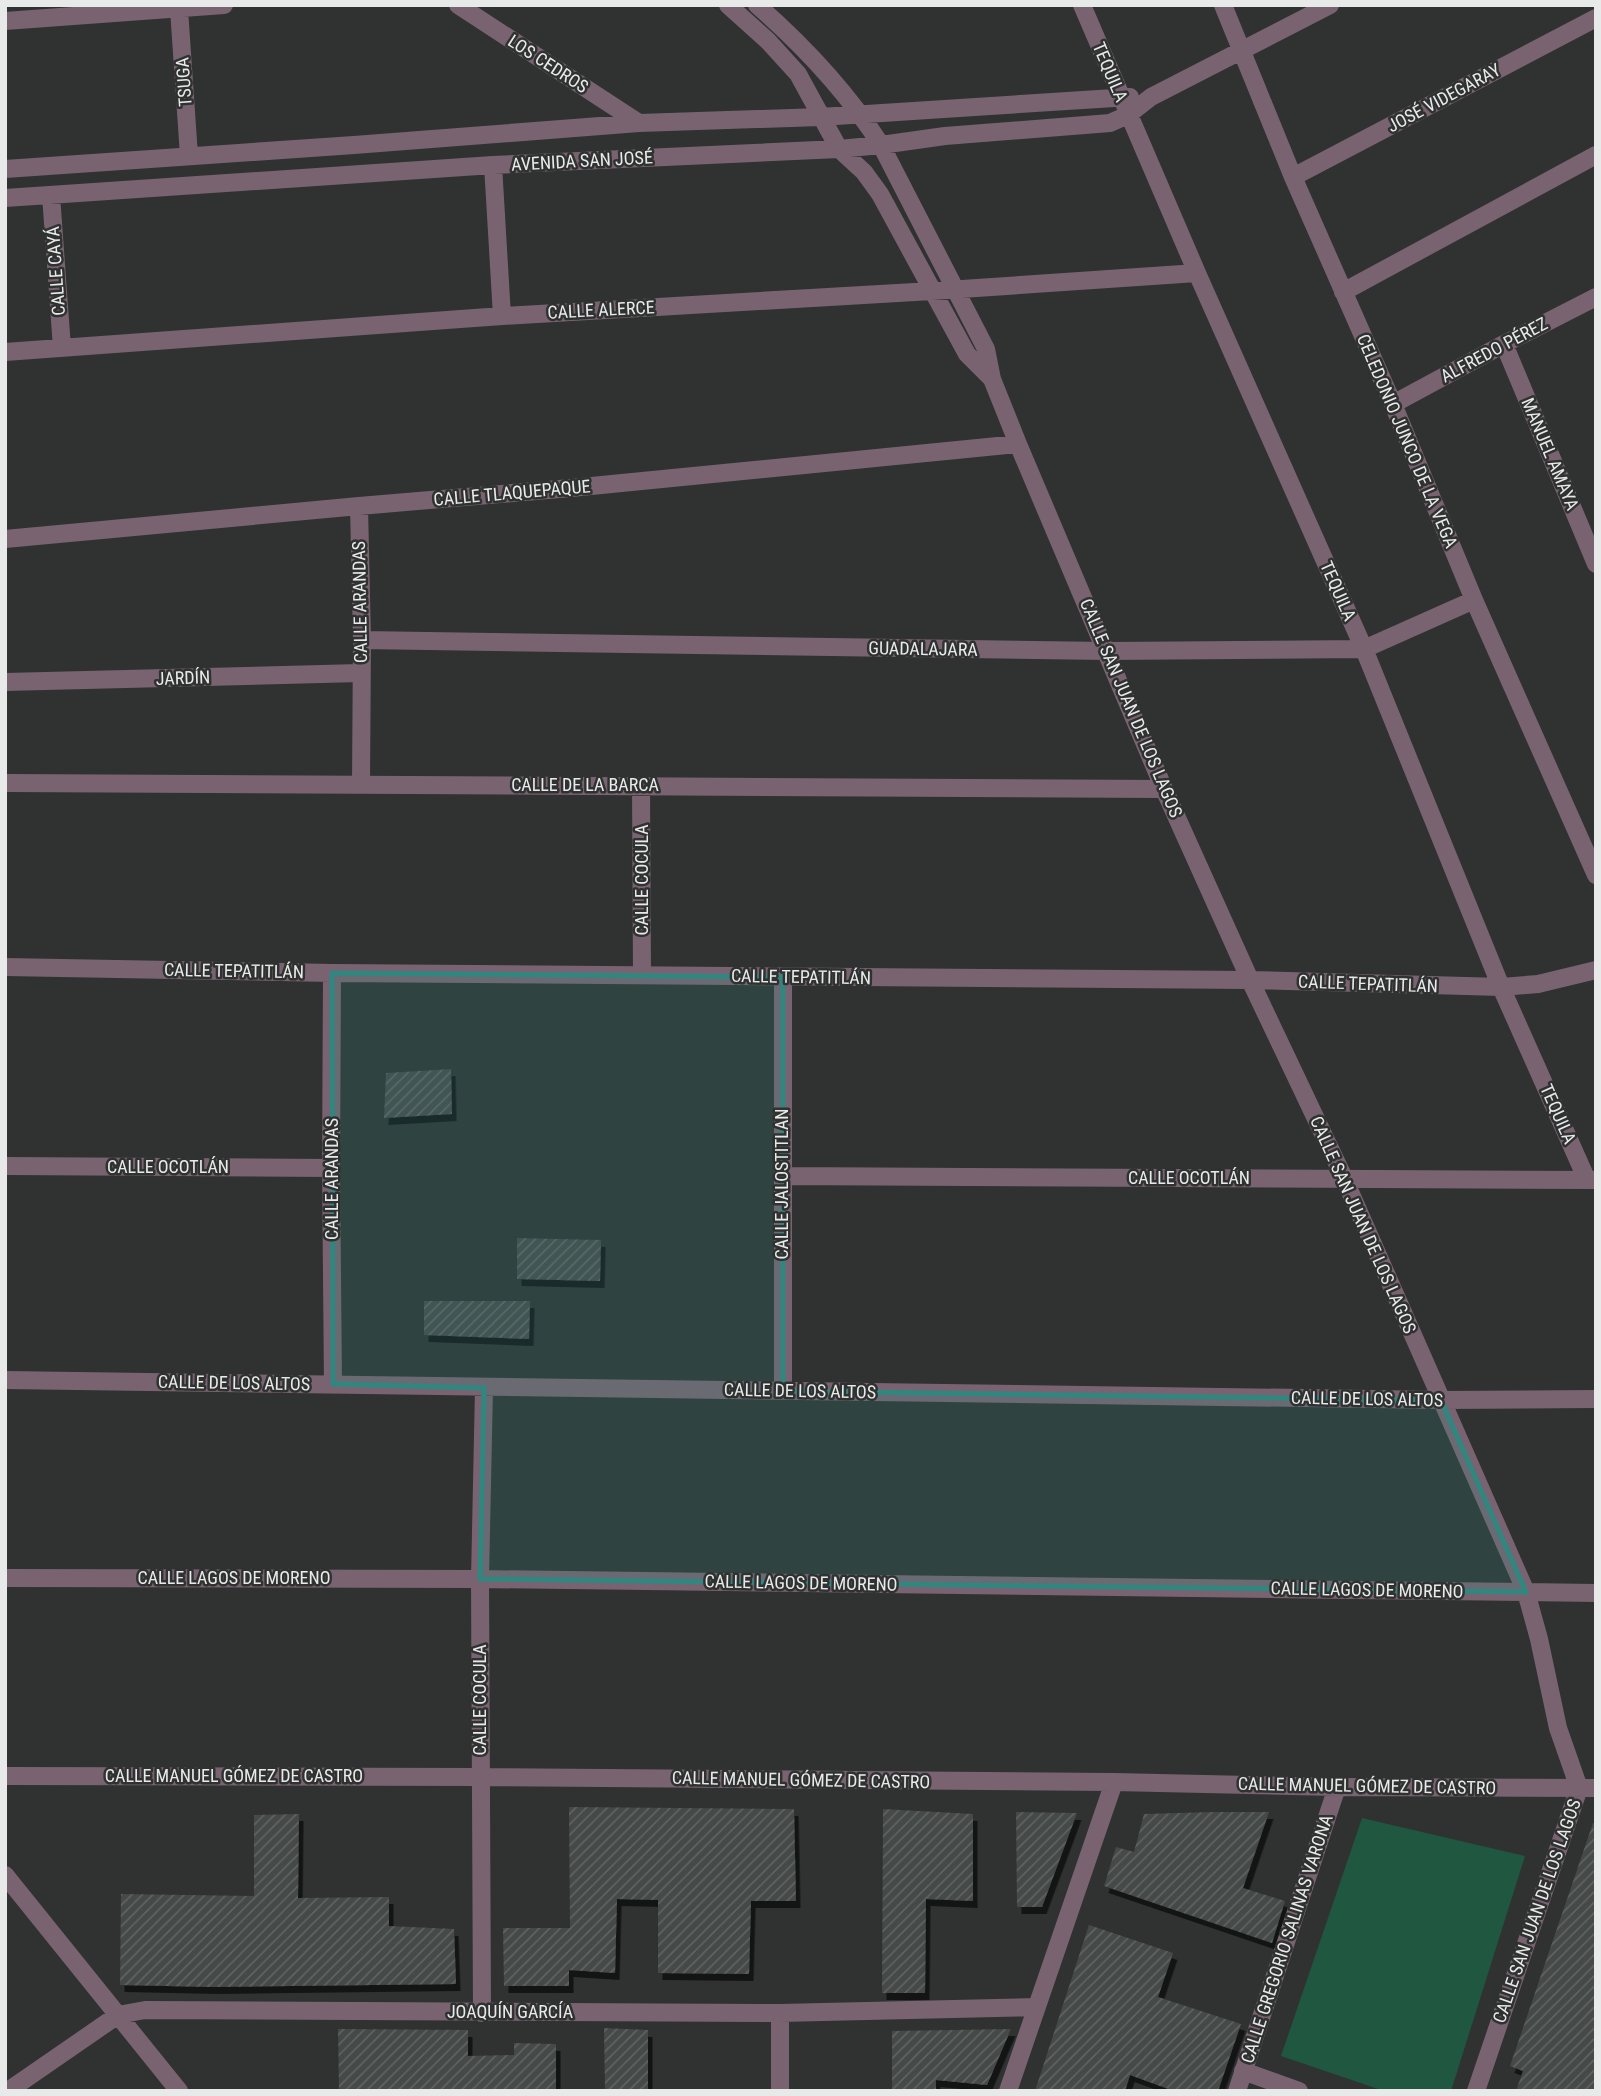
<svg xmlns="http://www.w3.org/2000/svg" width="1601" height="2096" viewBox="0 0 1601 2096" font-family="'Roboto Condensed',sans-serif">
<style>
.pitch{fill:#1f5741}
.building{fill:url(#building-hatch);filter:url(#shadow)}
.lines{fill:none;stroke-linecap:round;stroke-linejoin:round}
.street{stroke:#796370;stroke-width:18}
.marked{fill:#308780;fill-opacity:0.2;stroke:#308780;stroke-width:5;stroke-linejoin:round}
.labels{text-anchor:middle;stroke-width:5;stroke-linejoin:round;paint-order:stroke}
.street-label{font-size:18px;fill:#e8eae9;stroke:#2f3231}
</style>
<defs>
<pattern id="building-hatch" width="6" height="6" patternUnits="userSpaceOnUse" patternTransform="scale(1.75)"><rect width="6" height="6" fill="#454847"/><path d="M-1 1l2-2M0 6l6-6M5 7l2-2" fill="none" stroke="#606362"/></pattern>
<filter id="shadow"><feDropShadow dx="4.5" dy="7" stdDeviation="0" flood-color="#0009"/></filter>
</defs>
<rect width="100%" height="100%" fill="#2f3231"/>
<!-- pitch -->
<path class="pitch" d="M1362 1818 1525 1856 1451 2091H1384L1281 2056Z"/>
<!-- building -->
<path class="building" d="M451 1069 452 1114 384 1118 386 1073Z
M517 1238 601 1240 600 1281 517 1279Z
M424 1301H530L529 1339 424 1335Z
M569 1807 794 1809 796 1901H751L749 1974 658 1973V1900L617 1899 615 1973 569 1970V1986H504L503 1928H570Z
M883 1809 973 1814V1901L926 1899 925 1993H882Z
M1016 1812 1077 1813 1042 1907H1017Z
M1214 1812H1269L1243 1888 1285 1901 1272 1943 1104 1886 1116 1847 1134 1852 1144 1814Z
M299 1814 298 1898 389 1897V1926L454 1929 456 1984 213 1987 120 1985 121 1894 254 1896V1815Z
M1593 1823H1596V2091H1516L1523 2071 1510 2066Z
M1089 1925 1173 1953 1158 1997 1241 2024 1218 2091H1174L1130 2075 1125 2091H1035Z
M604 2028 648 2030V2091H605Z
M338 2029 468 2030V2056L514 2055V2043L556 2044V2091H339Z
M1011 2029 987 2085 936 2080V2091H892V2031Z"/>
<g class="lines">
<!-- street -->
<path class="street" d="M458 5 639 123
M728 5 768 41 798 74 839 149 864 172 880 194 967 354 992 379
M757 5C805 47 847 92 881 145L986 349 992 379 1018 444 1164 789 1250 980 1344 1178 1526 1592 1539 1639 1558 1728 1579 1788 1476 2091
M1082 5 1197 273 1364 649 1501 987 1587 1180
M1223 5 1293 177 1393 404 1474 600 1596 875
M179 9 189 156
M5 21 224 5
M493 165 502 316
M5 169 354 145 639 123 820 117 1130 97
M1293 177 1596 18
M51 195 62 348
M5 198 493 165 839 149 881 145 945 136 1110 123 1128 115 1151 97 1330 5
M1343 292 1596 155
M1504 344 1596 564
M5 352 502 316 932 291 1197 273
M1393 404 1504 344 1596 297
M359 506 362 640 361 783
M5 539 359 506 571 488 1018 444
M362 640 1107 651 1364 649 1474 600
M5 682 360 673
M5 783 1164 789
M641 786 642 975
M5 967 332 973 1250 980 1501 987 1538 984 1596 970
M332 973 331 1168 333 1384
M783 977V1391
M5 1166 331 1168
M782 1176 1596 1180
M5 1380 1441 1400 1596 1399
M5 1578 480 1579 1596 1593
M5 1776 481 1777 1114 1782 1337 1787 1596 1788
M5 1875 179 2091
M482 2013 480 1579 484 1388
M1243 2071 1299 2091
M8 2091 118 2015 145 2010 780 2013 1037 2007
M780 2091V2013
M1008 2091 1114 1782
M1237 2091 1337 1787"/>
</g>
<!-- marked area -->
<path class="marked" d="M332 973 783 977V1391L1441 1400 1526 1592 480 1579 484 1388 333 1384Z"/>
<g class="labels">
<!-- street labels -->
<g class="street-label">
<text transform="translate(548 64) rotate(33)" y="6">LOS CEDROS</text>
<text transform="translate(1110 72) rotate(67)" y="6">TEQUILA</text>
<text transform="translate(184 82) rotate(-94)" y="6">TSUGA</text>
<text transform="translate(1444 98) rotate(-28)" y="6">JOSÉ VIDEGARAY</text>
<text transform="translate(582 161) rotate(-3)" y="6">AVENIDA SAN JOSÉ</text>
<text transform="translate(56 271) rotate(-94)" y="6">CALLE CAYÁ</text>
<text transform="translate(601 310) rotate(-3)" y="6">CALLE ALERCE</text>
<text transform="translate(1494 350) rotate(-28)" y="6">ALFREDO PÉREZ</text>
<text transform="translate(1407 441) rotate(67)" y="6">CELEDONIO JUNCO DE LA VEGA</text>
<text transform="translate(1550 454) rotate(67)" y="6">MANUEL AMAYA</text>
<text transform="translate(512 493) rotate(-5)" y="6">CALLE TLAQUEPAQUE</text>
<text transform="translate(1338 591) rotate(66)" y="6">TEQUILA</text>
<text transform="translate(360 602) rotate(-91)" y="6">CALLE ARANDAS</text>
<text transform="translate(923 649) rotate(1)" y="6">GUADALAJARA</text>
<text transform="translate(183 678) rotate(-2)" y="6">JARDÍN</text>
<text transform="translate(1131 708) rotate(67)" y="6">CALLE SAN JUAN DE LOS LAGOS</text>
<text x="585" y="791">CALLE DE LA BARCA</text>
<text transform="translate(642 880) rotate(-90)" y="6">CALLE COCULA</text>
<text transform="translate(234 971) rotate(1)" y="6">CALLE TEPATITLÁN</text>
<text transform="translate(801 977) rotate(1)" y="6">CALLE TEPATITLÁN</text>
<text transform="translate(1368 984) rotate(2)" y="6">CALLE TEPATITLÁN</text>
<text transform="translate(1558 1114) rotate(66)" y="6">TEQUILA</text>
<text x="168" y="1173">CALLE OCOTLÁN</text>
<text x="1189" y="1184">CALLE OCOTLÁN</text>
<text transform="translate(332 1179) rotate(-90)" y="6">CALLE ARANDAS</text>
<text transform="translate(782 1184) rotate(-90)" y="6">CALLE JALOSTITLAN</text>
<text transform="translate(1363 1225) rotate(66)" y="6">CALLE SAN JUAN DE LOS LAGOS</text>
<text transform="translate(234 1383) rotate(1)" y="6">CALLE DE LOS ALTOS</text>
<text transform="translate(800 1391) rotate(1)" y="6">CALLE DE LOS ALTOS</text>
<text transform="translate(1367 1399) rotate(1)" y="6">CALLE DE LOS ALTOS</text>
<text x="234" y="1584">CALLE LAGOS DE MORENO</text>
<text transform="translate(801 1583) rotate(1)" y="6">CALLE LAGOS DE MORENO</text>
<text transform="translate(1367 1590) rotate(1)" y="6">CALLE LAGOS DE MORENO</text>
<text transform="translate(480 1700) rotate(-90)" y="6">CALLE COCULA</text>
<text x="234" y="1782">CALLE MANUEL GÓMEZ DE CASTRO</text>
<text transform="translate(801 1780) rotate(1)" y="6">CALLE MANUEL GÓMEZ DE CASTRO</text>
<text transform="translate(1367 1786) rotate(1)" y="6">CALLE MANUEL GÓMEZ DE CASTRO</text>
<text transform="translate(1537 1911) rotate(-71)" y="6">CALLE SAN JUAN DE LOS LAGOS</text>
<text transform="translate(1287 1939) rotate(-72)" y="6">CALLE GREGORIO SALINAS VARONA</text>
<text x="510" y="2018">JOAQUÍN GARCÍA</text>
</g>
</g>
<!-- border -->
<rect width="1601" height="2096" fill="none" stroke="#e8eae9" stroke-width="14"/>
</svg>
